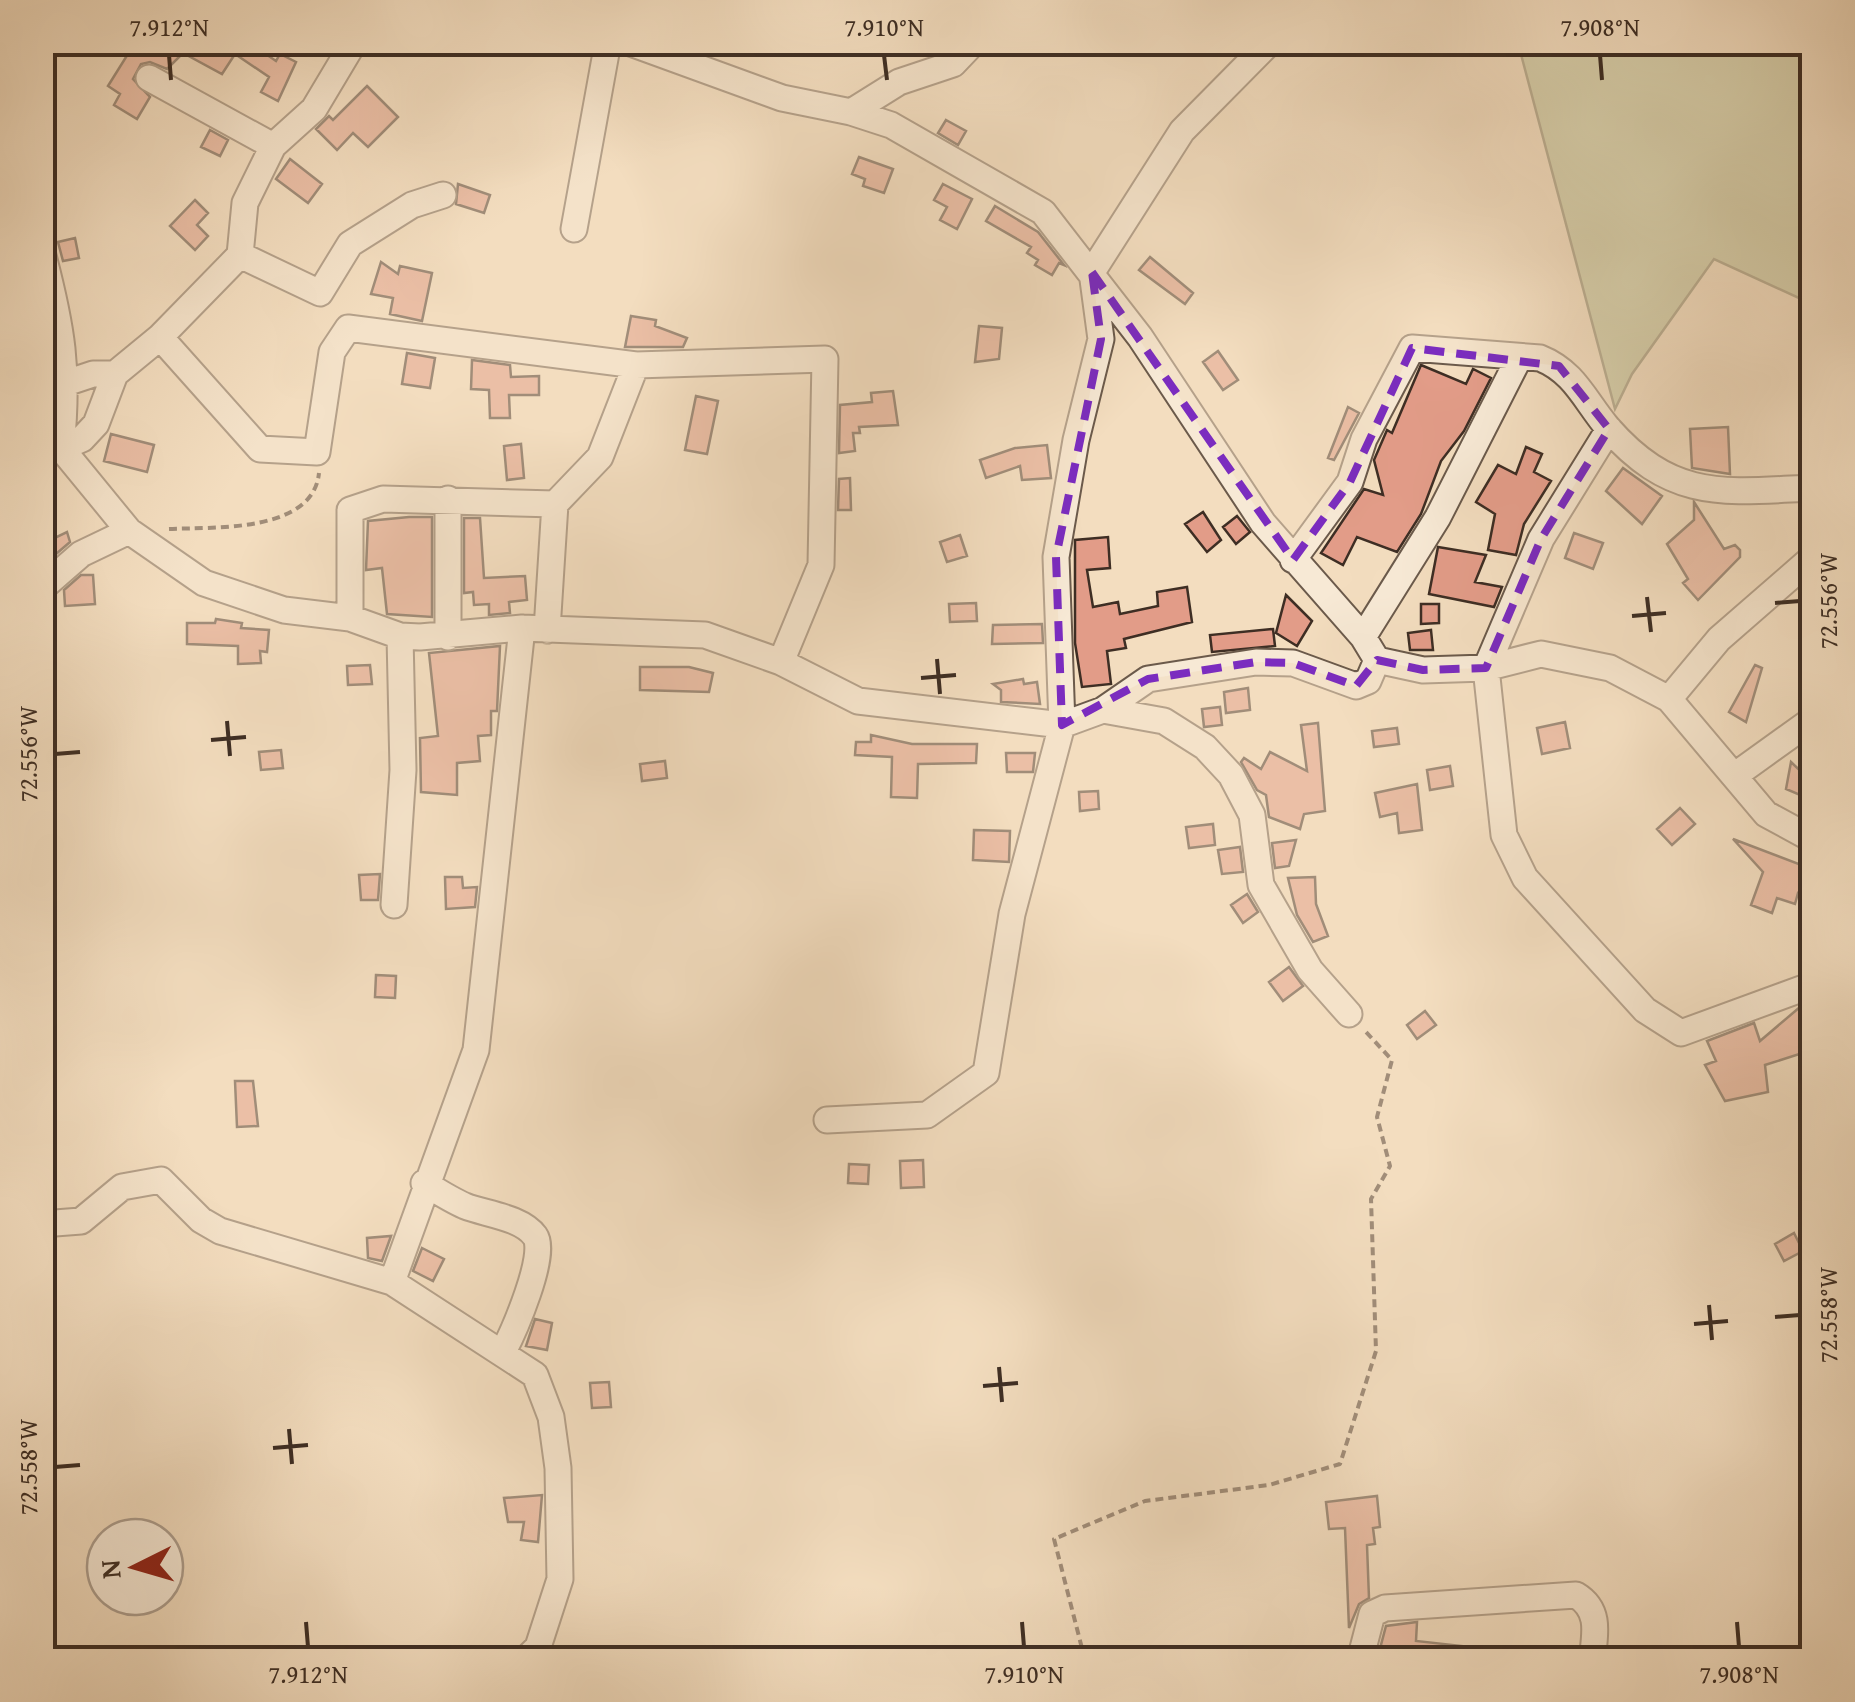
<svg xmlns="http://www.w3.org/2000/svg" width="1855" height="1702" viewBox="0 0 1855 1702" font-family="'Gentium Book Plus',serif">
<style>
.green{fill:#b8c294;stroke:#7b785c;stroke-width:2.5}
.building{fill:#e29c88;stroke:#3e2e24;stroke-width:2.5}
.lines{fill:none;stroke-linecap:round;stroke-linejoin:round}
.minor-casing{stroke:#6b5a4b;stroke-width:29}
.path{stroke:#3e2e24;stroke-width:4;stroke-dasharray:8 5;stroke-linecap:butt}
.minor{stroke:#f7e9d5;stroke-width:25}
.marked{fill:none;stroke:#7b2cbf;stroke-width:8;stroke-dasharray:20 12;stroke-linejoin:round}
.ticks{fill:none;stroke:#3e2e24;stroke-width:4}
.neatline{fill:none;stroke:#3e2e24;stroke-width:4}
.ticks-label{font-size:25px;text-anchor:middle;fill:#3e2e24}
</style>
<rect width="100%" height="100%" fill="#f3ddbf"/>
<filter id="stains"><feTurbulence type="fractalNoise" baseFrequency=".002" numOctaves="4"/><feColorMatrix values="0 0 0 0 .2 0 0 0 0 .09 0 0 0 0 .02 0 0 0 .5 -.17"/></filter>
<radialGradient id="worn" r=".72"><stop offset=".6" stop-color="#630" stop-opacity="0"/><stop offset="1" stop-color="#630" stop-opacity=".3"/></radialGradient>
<!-- green -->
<path class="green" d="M1518 43H1812V304L1714 259 1632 374 1615 409Z"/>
<!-- building -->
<path class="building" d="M135 42H248L276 61 280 54 296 62 278 101 261 92 269 77 235 54 222 74 183 53 167 69 150 62 141 64 133 79 150 97 137 119 114 105 120 94 108 86 128 54 125 51Z
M367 86 398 117 368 147 353 133 337 150 316 129 329 116 333 120Z
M946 120 966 131 958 145 938 133Z
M210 130 228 140 220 156 201 147Z
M859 157 893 169 884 193 863 186 865 179 852 174Z
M290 159 322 184 308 203 276 179Z
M458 184 490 195 484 213 456 204Z
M943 184 972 199 957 229 940 220 947 207 934 200Z
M195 200 208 213 197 225 208 236 195 250 170 226Z
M995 206 1038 232 1064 265 1059 263 1052 275 1035 265 1038 260 1027 253 1031 247 986 221Z
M75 238 79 258 63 261 58 242Z
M1150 257 1193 293 1185 304 1139 270Z
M381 262 398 274 400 266 432 273 422 321 390 314 393 298 371 294Z
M631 316 656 320 655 326 687 338 683 347H625Z
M979 326 1002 328 999 359 975 362Z
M1218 351 1238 380 1223 390 1203 362Z
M407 353 435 358 430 388 402 384Z
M472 360 510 365 511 377 539 376V395H509L510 418H490L489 390 471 389Z
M1421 365 1466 384 1473 369 1491 378 1464 431 1441 461 1421 514 1397 552 1357 537 1343 565 1321 553 1364 489 1383 495 1374 460 1387 430 1392 433Z
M893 391 898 425 859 427 860 433H853L855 451 839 453 840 405 872 402 871 393Z
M696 396 718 401 707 454 685 450Z
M1348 407 1359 413 1334 460 1328 458Z
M1728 427 1730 474 1692 468 1690 429Z
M111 434 154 445 147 472 104 461Z
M521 444 524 478 507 480 504 446Z
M1047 445 1051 478 1022 480 1020 466 986 478 980 460 1015 448Z
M1526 447 1542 454 1534 472 1551 481 1524 524 1516 555 1488 550 1495 514 1476 502 1498 465 1516 474Z
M1623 468 1662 496 1642 524 1606 491Z
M850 478 851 510H838L839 479Z
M1694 502 1724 549 1735 545 1740 550V557L1698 600 1683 583 1688 579 1667 544 1694 520Z
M1203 512 1221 540 1207 552 1185 524Z
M1237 516 1250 532 1236 544 1223 527Z
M409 517H432V617L387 614 382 568 366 570 368 521Z
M464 518H480L484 578 525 576 527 600 509 602 510 613 489 615V604L474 605 473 592 464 593Z
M67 532 70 542 42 566V544Z
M1574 533 1603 543 1593 569 1565 558Z
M960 535 967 556 947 562 940 542Z
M1108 537 1110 568 1087 570 1093 607 1118 602 1120 614 1158 606 1157 592 1187 587 1192 622 1124 639 1126 648 1107 651 1111 684 1082 687 1075 643V540Z
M1438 547 1486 555 1475 582 1502 587 1494 607 1429 594Z
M81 575H93L95 604 65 606 64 590Z
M1286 595 1312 621 1297 646 1276 633Z
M976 603 977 621 950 622 949 604Z
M1421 604H1439V623L1421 624Z
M216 619 242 623 241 628 269 630 267 652 260 651 261 663 238 664V646L187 644V623H215Z
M1042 624 1043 643 992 644 993 625Z
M1273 629 1275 646 1212 652 1210 635Z
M1431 630 1433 650H1410L1408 633Z
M500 646 497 711H491V735L478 736 480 761 457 763V795L421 792 420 738 438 736 429 653Z
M370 665 372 684 348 685 347 666Z
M1755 665 1762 668 1746 722 1729 712Z
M640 667H689L713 673 709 692 640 690Z
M1023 679 1024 684 1037 682 1040 704 1001 702V690L993 684Z
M1248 688 1250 710 1226 713 1224 692Z
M1220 707 1222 725 1204 727 1202 709Z
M1565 722 1570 748 1542 754 1537 728Z
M1318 723 1325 811 1304 814 1300 829 1269 817 1266 795 1257 790 1241 762 1244 758 1261 769 1270 752 1307 771 1301 725Z
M1397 728 1399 744 1374 747 1372 731Z
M871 735 912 744H977L976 763 918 764 917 798 891 797 892 757 855 755 856 742H871Z
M281 750 283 768 261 770 259 752Z
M1006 753H1035L1033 772H1007Z
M665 761 667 778 642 781 640 764Z
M1791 762 1809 779 1800 795 1786 789Z
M1450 766 1453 786 1430 790 1427 770Z
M1417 784 1422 830 1399 833 1397 813 1380 817 1375 793Z
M1098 791 1099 809 1080 811 1079 792Z
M1680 808 1695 824 1672 845 1657 829Z
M1213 824 1215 845 1189 848 1186 827Z
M974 830 1010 831 1009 862 973 860Z
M1733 839 1812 869V900L1798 893 1795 904 1777 898 1772 913 1751 905 1763 872Z
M1296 840 1289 866 1275 868 1272 843Z
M1240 847 1243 872 1222 874 1218 850Z
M380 874 378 900H361L359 875Z
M445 877H462L463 888 477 887 475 907 446 909Z
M1315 877 1316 904 1328 936 1313 942 1297 915 1288 878Z
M1247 894 1258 912 1243 923 1231 905Z
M1289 967 1303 986 1283 1001 1269 982Z
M376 975 396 976 395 998 375 997Z
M1800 1007 1812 1050 1765 1065 1768 1092 1725 1101 1705 1065 1716 1061 1707 1041 1754 1023 1760 1041Z
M1425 1011 1436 1025 1417 1039 1407 1025Z
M235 1081H253L258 1126 237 1127Z
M923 1160 924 1187 901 1188 900 1161Z
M849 1164 869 1165 868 1184 848 1183Z
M1794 1233 1803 1251 1784 1261 1775 1244Z
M391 1236 382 1261 368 1258 367 1238Z
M422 1248 444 1259 433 1281 413 1271Z
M535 1319 552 1323 547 1350 526 1346Z
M609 1382 611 1407 592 1408 590 1383Z
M542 1495 538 1542 521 1540 524 1522H508L504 1498Z
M1377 1496 1380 1527 1373 1528 1375 1544 1367 1545 1369 1598 1359 1604 1349 1628 1345 1528 1329 1529 1326 1502Z
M1417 1622 1416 1641 1480 1648 1479 1660H1377L1386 1626Z"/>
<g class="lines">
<!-- minor casing -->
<g class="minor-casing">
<path id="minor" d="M628 42 782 98 851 112 891 125 1043 212 1140 337 1263 523 1363 637 1377 660 1423 670 1486 668 1541 654 1610 668 1669 699 1766 814 1812 839
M149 78 273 146
M851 112 899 82 953 64 974 42
M574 229 608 42
M42 252C62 327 69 370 61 448L129 531 204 583 284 610 350 618 400 636 420 637 522 628 705 635 781 662 858 701 1062 725 1103 710 1164 721 1205 747 1231 775 1252 815 1261 885 1310 970 1349 1014
M240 255 320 293 350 244 412 205 443 195
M160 337 260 449 317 452 332 352 348 328 636 365 825 359 821 565 781 662
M42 391 93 374H115
M1609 429 1541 539 1486 668 1504 835 1525 878 1645 1010 1681 1033 1812 985
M61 448 82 439 96 424 115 374 160 337 240 255 245 203 273 146 314 109 354 42
M448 499V637
M1293 560 1350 482 1364 439 1412 348 1540 358C1575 372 1585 401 1608 428 1673 502 1725 492 1812 488
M42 588 81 554 129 531
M350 618V510L383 499 555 504
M547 630 555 504 600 457 636 365
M1363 637 1438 517 1519 358
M1669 699 1719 639 1812 558
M1103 710 1148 679 1256 662 1293 663 1356 686 1368 681 1377 660
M1734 776 1812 720
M394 905 403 770 400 636
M827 1120 927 1115 986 1073 1012 914 1062 725 1056 557 1076 440 1101 339 1092 272 1182 131 1270 42
M424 1183C437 1191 451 1200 465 1206 485 1214 521 1217 535 1236 548 1254 513 1333 503 1352
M42 1224 81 1221 122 1187 161 1180 201 1220 220 1231 392 1282 535 1375 551 1417 558 1468 560 1579 538 1647 525 1660
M392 1282 476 1050 522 628
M1360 1660 1372 1614 1385 1608 1576 1595C1601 1610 1595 1634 1592 1660"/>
</g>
<!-- path -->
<path class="path" d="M169 529C213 527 313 533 319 473
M1085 1660 1054 1539 1145 1501 1269 1485 1340 1464 1376 1351 1371 1199 1390 1166 1377 1117 1392 1060 1366 1032"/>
<!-- minor -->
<use href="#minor" class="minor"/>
</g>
<!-- marked area -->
<path d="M0 0H1855V1702H0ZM1092 272 1293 560 1350 482 1412 348 1559 366 1609 429 1541 539 1486 668 1423 670 1377 660 1356 686 1293 663 1256 662 1148 679 1062 725 1056 557 1101 339Z" fill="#f3ddbf" fill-opacity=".55" fill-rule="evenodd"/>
<path class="marked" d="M1092 272 1293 560 1350 482 1412 348 1559 366 1609 429 1541 539 1486 668 1423 670 1377 660 1356 686 1293 663 1256 662 1148 679 1062 725 1056 557 1101 339Z"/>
<!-- ticks -->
<path class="ticks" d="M169 55 171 80M884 55 887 80M1600 55 1602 80M1647 597 1651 632M1775 603 1800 601M1632 616 1666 613M937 659 940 694M921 678 956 675M227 721 230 756M211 740 246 737M55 754 80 752M1709 1305 1712 1340M1775 1317 1800 1315M1694 1324 1728 1321M999 1367 1002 1402M983 1386 1018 1383M289 1429 292 1464M273 1448 308 1445M55 1467 80 1465M306 1622 308 1647M1022 1622 1024 1647M1737 1622 1739 1647"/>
<!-- margin -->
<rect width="1855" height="1702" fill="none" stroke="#f3ddbf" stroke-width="110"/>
<!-- north arrow -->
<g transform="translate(135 1567) rotate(265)"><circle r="48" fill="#f7e9d5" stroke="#ad9e8e" stroke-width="2.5"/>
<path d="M0-8L18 38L0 25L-18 38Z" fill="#8f2418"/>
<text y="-15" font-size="28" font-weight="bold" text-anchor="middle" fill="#3e2e24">N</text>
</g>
<rect x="55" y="55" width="1745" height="1592" class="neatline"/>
<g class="ticks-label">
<text x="169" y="36">7.912°N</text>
<text x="884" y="36">7.910°N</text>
<text x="1600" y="36">7.908°N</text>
<text transform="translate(1828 601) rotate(-90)" y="9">72.556°W</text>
<text transform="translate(28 754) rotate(-90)" y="9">72.556°W</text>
<text transform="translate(1828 1315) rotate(-90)" y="9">72.558°W</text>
<text transform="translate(28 1467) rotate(-90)" y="9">72.558°W</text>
<text x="308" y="1683">7.912°N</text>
<text x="1024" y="1683">7.910°N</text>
<text x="1739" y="1683">7.908°N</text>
</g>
<rect width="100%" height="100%" filter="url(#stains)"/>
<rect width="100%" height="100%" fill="url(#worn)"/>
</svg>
